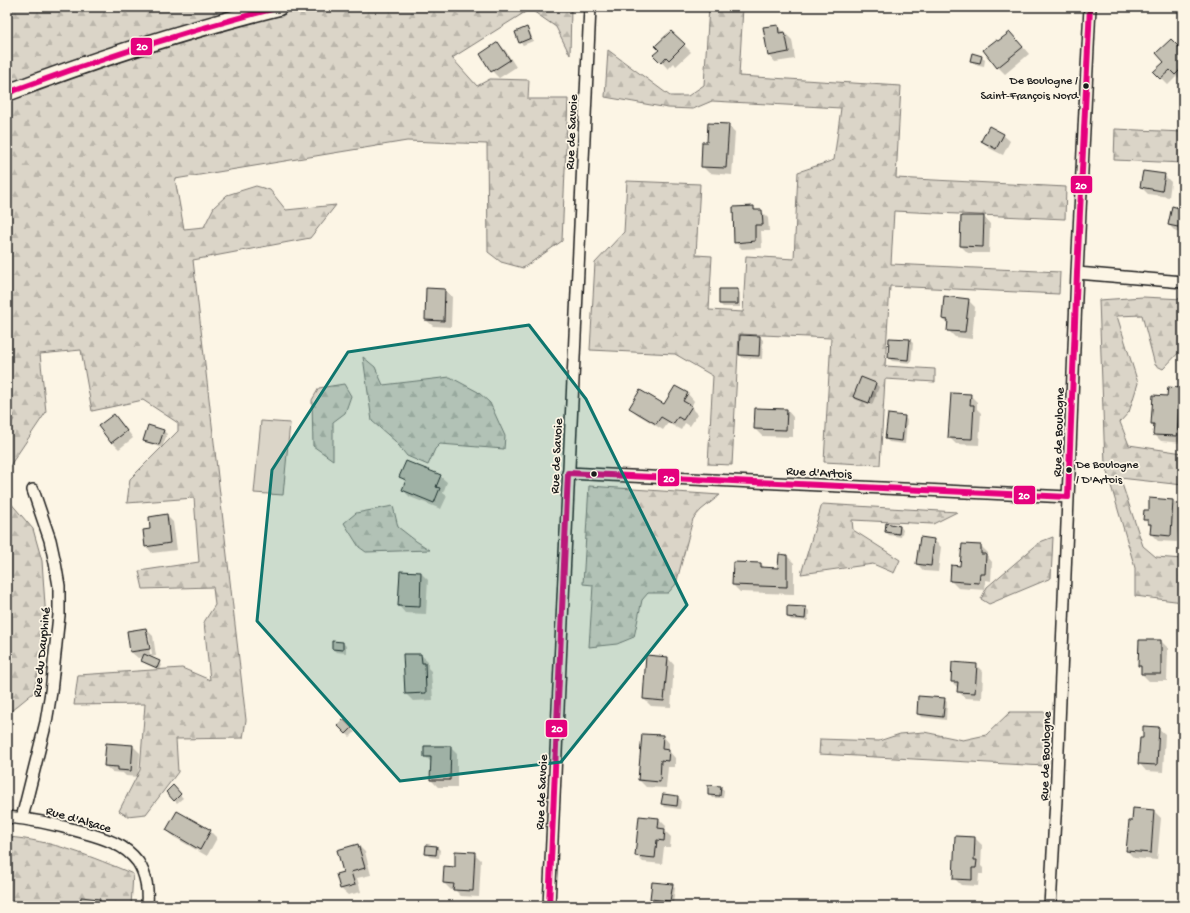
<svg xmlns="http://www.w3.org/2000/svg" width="1190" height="913" viewBox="0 0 1190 913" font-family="'Gochi Hand',sans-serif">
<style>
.green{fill:#dbd5c8;stroke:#7c7872}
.forest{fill:url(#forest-firs);stroke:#7c7872}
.shadow{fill:#0003;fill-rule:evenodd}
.building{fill:#c4c0b3;stroke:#1c1c1c}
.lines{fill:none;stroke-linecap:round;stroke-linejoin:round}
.street-casing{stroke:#1c1c1c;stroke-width:14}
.secondary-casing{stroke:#1c1c1c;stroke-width:19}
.street{stroke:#fcf5e5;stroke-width:11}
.secondary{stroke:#fcf5e5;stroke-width:16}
.bus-1-casing{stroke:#fcf5e5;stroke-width:9}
.bus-1{stroke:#e5007d;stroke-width:6}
.marked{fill:#0f766e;fill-opacity:0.2;stroke:#0f766e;stroke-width:3;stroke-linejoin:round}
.bus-dot{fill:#1c1c1c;stroke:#fcf5e5;stroke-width:1.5}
.labels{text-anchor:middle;stroke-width:3.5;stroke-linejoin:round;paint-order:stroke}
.bus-label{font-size:12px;fill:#1c1c1c;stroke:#fcf5e5;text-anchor:end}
.street-label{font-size:13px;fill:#1c1c1c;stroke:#fcf5e5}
.line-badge{stroke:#fcf5e5;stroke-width:1.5}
.badge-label{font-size:11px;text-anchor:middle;font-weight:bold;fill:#fff}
</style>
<defs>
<pattern id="forest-firs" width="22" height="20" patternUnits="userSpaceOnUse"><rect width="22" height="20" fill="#dbd5c8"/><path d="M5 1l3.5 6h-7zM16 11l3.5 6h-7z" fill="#bbb6ab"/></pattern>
</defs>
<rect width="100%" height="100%" fill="#fcf5e5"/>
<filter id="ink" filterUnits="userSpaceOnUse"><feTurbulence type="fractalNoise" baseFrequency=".025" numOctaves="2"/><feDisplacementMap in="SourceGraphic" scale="8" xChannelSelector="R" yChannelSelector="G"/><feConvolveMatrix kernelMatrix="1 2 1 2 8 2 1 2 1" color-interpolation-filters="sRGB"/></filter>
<g filter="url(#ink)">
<!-- green -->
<path class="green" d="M261 421 290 423 283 495 254 493Z"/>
<!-- forest -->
<path class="forest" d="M7 7H571L570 55 556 27 530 9 452 58 477 86 490 79 529 80 528 99H568L562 241 523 268 501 262 488 252 487 144 407 141 175 179 184 229 204 227 214 207 227 195 256 186 270 190 286 210 336 205 310 238 193 260 246 720 243 738 176 739 178 772 146 814 127 816 119 811 140 770 145 704 74 705 78 675 182 668 210 680 204 622 215 605 213 587 143 589 139 571 199 562 194 498 127 503 130 479 178 431V423L143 400 92 411 81 350 40 354 46 412 7 470V429L14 419 7 393Z
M709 7H743L739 76 901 86 896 178 1066 187 1065 219 894 211 891 264 1060 272 1059 294 890 286 885 366 935 369V382L885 379 880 465 824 462 831 338 739 334 732 465 708 464 713 376 675 354 590 350 595 263 624 232 627 181 700 184 696 255 712 256 709 310 743 312 746 256 794 259 798 172 834 160 841 108 712 101 693 109 668 108 605 97 608 50 670 96H688L704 85Z
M1115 129 1183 132V163L1114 160Z
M1143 297 1183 299V348L1163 369 1155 365 1142 315 1117 316 1138 383 1129 412 1120 422 1129 445 1183 453V485L1120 478 1143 546 1156 557 1183 559V602L1135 596V568L1105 465 1099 300Z
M363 357 375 367 383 385 450 377 478 392 490 403 505 436 504 449 440 444 435 449 428 465 407 456 395 441 372 421Z
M344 384 351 396 345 413 333 422V460L313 446 312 400 319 388Z
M589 486 720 495 701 510 693 519 676 584 668 593H648L642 600 634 637 617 644 589 647 593 585 583 584Z
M7 500 9 501 33 529 42 561 46 620 41 661 33 693 11 711H7Z
M822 504 957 512 933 524 852 520 853 530 900 560 894 573 873 564 801 574Z
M393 506 398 527 416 541 430 550 366 552 359 547 344 523 356 513Z
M1053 537 1051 578 989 604 981 599 987 587 1040 542Z
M1010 712H1047L1045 766 819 754 820 739 879 741 900 734 924 732 963 740 986 735Z
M7 837C51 840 93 857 133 874L131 906H7Z"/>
<!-- shadow -->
<path class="shadow" d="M778 26 792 40 795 59 775 62 769 55Z
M526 28 530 32 533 41 523 45 520 42Z
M671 32 691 52 676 66 674 63 668 69 655 55 660 50Z
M1017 40 1029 54 1005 74 998 67V42Z
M498 43 505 50 516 67 499 78 492 71Z
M1183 48V80L1182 81 1177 76 1168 85 1155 72Z
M982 57 985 60 984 66 974 64 971 60Z
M728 125 735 132 732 175 709 173 702 166 708 143Z
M1003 135 1010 141 1003 155 989 148 982 141Z
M1164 175 1171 182 1169 197 1148 194 1141 187Z
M753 207 757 211H761L768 218 769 231H761L762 248 742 249 735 242Z
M1183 210V233L1176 232 1169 225Z
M984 217 990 224 989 253H968L961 246Z
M445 290 452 297 451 327 433 326 426 320Z
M737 290 740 293V307H723L720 304Z
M968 300 975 307 972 339 955 337 948 330 949 325 943 319Z
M741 336 760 337 763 340 762 359 743 358 740 355Z
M909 340 913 343 911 363 892 361 889 358Z
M876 384 879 387 872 405 857 400 854 397Z
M675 387 688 394 694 401 691 407 698 414 690 426 685 423 681 430 668 423 663 430 637 414 630 407 664 406Z
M1179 389 1183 393V443L1161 441 1154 434 1155 426 1152 424 1168 397Z
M970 395 977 402V409L981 413 979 445 956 444 949 437Z
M756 409 787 410 793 417V437L762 436 755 429Z
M114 415 121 422 133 438 119 449 112 442Z
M904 417 907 420 905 444 889 442 886 439Z
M164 431 167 434 162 448 148 443 145 440Z
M400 476H440L447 482 443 493 447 496 441 509 410 497 403 490 406 482Z
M1173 501 1180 507 1177 542 1158 541 1151 534V527L1144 519 1150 511Z
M166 515 173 522 177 550 152 553 146 546 152 530Z
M900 526 903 530 901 537 889 535 886 532Z
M921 538 934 540 941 547 938 572 924 571 917 564Z
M963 545 981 546 988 553V557L992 562 991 581 986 580 985 590 958 588 951 581 961 567Z
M787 556 794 563V594L740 592 733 585 761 564 765 568 779 570Z
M401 572 421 573 428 580 426 614 405 613 399 606Z
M806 608 809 611 808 621 791 620 788 617Z
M146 629 153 636 156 656 148 657 159 662 162 665 160 670 146 664 142 661 144 657 138 658 131 652ZM147 635H149L152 654H150Z
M1161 641 1168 648 1167 681H1149L1142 674V669L1139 666Z
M343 643 346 646V653L336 652 333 649Z
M421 655 428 661V668L431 671 433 700 413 701 406 694Z
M668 658 674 665 671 707 651 706 644 699Z
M976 665 983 672 982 699 965 698 958 691V688L952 682Z
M944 699 947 702 946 720 921 717 918 714Z
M343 720 355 732 350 737 338 725Z
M1158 728 1165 734 1163 772 1146 771 1140 764Z
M663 736 669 743V751L675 758V767H668L666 788 646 787 639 780Z
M133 746 140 753 138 777 126 776 123 773 112 772 105 766Z
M450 747 457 754V787H438L431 780 432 763 425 756Z
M173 787 183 798 177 803 167 792Z
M720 787 724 790 723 798H712L709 794Z
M678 797 681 800 680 809 665 807 662 804Z
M1154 811 1161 818 1157 860 1134 858 1127 851 1133 822Z
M177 812 210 831 217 838 207 856 174 837 167 830Z
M659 819 666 826 665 831 671 837 670 847H664L662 864 643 862 637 856Z
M975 838 982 845 981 866 983 868V874H979L978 886 961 885 954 878Z
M358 845 365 852 371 875 357 878 361 892 348 895 341 889 344 873Z
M436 846 440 850 439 858 430 857 426 854Z
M474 853 481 860 479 897 461 896 455 890H451L444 883 455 868Z
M672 885 675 888 673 904 654 901 651 898Z
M100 900 105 906H81Z"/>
<!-- building -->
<path class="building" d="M778 25 779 33 785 32 789 52 768 56 763 27Z
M527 27 531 38 519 43 515 32Z
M671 31 685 44 669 60 666 57 661 63 653 55 659 50 655 46Z
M1010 32 1023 47 997 68 983 50 996 40 998 41Z
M1171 39 1181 49 1183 47V67L1175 75 1170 70 1160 79 1153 72 1164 62 1156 53Z
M498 42 510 60 491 72 480 54Z
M972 53 982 56 980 63 970 61Z
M708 123 729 124 726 168 701 167 702 142H707Z
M989 126 1004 134 996 149 981 141Z
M1143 171 1165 174 1162 191 1140 187Z
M754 206V210H762L763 225H755V241L734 243 733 207Z
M1172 206 1183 209V228L1168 225Z
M961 216H984L983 247 960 246Z
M426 288 445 289 444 321 425 320Z
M719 289H738V304H719Z
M944 296 969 299 965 332 947 331 948 320 942 319Z
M740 335 760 336 759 356 739 355Z
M889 338 910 339 908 360 888 358Z
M861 377 876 383 869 403 853 397Z
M675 386 688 393 683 401 692 406 683 420 678 417 673 424 661 417 656 424 629 408 640 390 664 404Z
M1168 387 1180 388 1177 436 1153 435 1154 424H1151L1153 395 1167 396Z
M951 393 971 394 970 405H974L972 439 948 438Z
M755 408 787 409 786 430 754 429Z
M114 414 127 431 111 443 98 426Z
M888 414 905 416 902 441 885 439Z
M148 425 164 430 159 445 143 441Z
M406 461 441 475 436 487 440 488 434 503 402 490 406 480 399 477Z
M1149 498 1173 500 1171 536 1150 534 1151 524H1148V520H1143L1144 510H1149Z
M167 514 170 543 145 547 143 530 150 529 149 517Z
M886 523 900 526 899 534 885 532Z
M920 537 934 539 931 566 916 564Z
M962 544 981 545V554H986L985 574H980L979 583 950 581 951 565 960 566Z
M779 554 787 555V587L732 585 733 562 761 563V567L778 568Z
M400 571 421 572 420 607 398 606Z
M787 606 806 607 805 619 787 617Z
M146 628 150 649 130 652 127 631Z
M1139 640H1161V674H1141V666H1138Z
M332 641 343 642V650L332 649Z
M144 654 160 661 157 668 141 661Z
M403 654H421L422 663H425L426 693 405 694Z
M646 655 668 657 664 701 643 699Z
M952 662 977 664 975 693 957 692 958 682H951Z
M918 696 945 698 943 717 917 714Z
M343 719 352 728 346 734 337 725Z
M1143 726 1159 727 1157 765 1138 764 1140 738H1143Z
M642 734 663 735 662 749 669 750 668 761 661 760 660 782 638 780Z
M106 743 133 745 131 771 118 770V767L104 766Z
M424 746H451L450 780H430L431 757H424Z
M173 785 181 794 174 801 166 792Z
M708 785 721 786 720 796 708 795Z
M663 794 678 796 677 806 661 804Z
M1133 808 1154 810 1151 853 1126 851 1129 821H1132Z
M177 811 211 830 200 850 166 830Z
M639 816 659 818 658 828 665 829 664 841 657 840 655 858 635 856Z
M955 836 975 837 974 860H977L976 868H972V880L953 879Z
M358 844 365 868 351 872 355 885 340 889 336 874 343 872 337 850Z
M426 845 437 846 436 855 425 854Z
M455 851 475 852 473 891 453 890 454 884 443 883 444 866 455 867Z
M652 882 673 884 670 901 650 899Z
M81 897 100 899 99 906H80Z
M636 903 654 905V906H636Z"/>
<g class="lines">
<!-- street casing -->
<g class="street-casing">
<path id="street" d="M1077 273 1183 282
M568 473 1068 497
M7 817C32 819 58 825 82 832 93 835 104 838 114 843 123 847 132 854 138 862 147 876 148 890 147 906
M22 818 46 722 51 692 59 615V586L55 563 50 540 33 490
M549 906 590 7
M1050 906 1056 800 1077 273 1090 7"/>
</g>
<!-- secondary casing -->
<g class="secondary-casing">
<path id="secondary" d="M7 93C96 59 187 30 279 7"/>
</g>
<!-- street -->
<use href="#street" class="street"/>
<!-- secondary -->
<use href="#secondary" class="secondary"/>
<!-- bus-1 casing -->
<g class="bus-1-casing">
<path id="bus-1" d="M7 93C96 60 187 31 279 7
M549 906 568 473 1068 497 1077 273 1090 7"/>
</g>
<!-- bus-1 -->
<use href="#bus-1" class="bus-1"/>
</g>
</g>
<!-- marked area -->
<path class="marked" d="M529 325 586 399 687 605 561 762 400 781 257 621 272 470 348 352Z"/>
<!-- markers -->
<g class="bus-dot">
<circle cx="1086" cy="86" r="3.5"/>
<circle cx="1069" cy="470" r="3.5"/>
<circle cx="594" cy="474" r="3.5"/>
</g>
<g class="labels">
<!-- bus labels -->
<g class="bus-label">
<text x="1078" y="84">De Boulogne /<tspan x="1078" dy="15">Saint-François Nord</tspan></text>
<text x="1076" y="468" text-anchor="start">De Boulogne<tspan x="1076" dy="15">/ D'Artois</tspan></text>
</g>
<!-- street labels -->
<g class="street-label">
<text transform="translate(570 132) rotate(-87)" y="5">Rue de Savoie</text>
<text transform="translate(1057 432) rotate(-88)" y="5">Rue de Boulogne</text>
<text transform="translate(555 456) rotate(-87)" y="5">Rue de Savoie</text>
<text transform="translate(819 471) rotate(3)" y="5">Rue d'Artois</text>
<text transform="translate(40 652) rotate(-84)" y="5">Rue du Dauphiné</text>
<text transform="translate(1044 756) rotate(-88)" y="5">Rue de Boulogne</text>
<text transform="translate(540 792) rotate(-87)" y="5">Rue de Savoie</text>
<text transform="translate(79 818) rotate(16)" y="5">Rue d'Alsace</text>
</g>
</g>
<g class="line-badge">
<rect x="130" y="37" width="23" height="19" rx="4" fill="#e5007d"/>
<rect x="1070" y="175" width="23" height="19" rx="4" fill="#e5007d"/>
<rect x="657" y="468" width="23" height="19" rx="4" fill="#e5007d"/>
<rect x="1013" y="485" width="23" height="20" rx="4" fill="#e5007d"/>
<rect x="545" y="719" width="23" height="19" rx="4" fill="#e5007d"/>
</g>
<g class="badge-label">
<text x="142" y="50">20</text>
<text x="1081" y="189">20</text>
<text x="669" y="482">20</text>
<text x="1024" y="499">20</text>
<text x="557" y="732">20</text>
</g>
<!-- margin -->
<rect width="1190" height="913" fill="none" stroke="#fcf5e5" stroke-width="24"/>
<rect x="12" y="12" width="1166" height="889" fill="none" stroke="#1c1c1c" stroke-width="1.5" filter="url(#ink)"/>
</svg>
